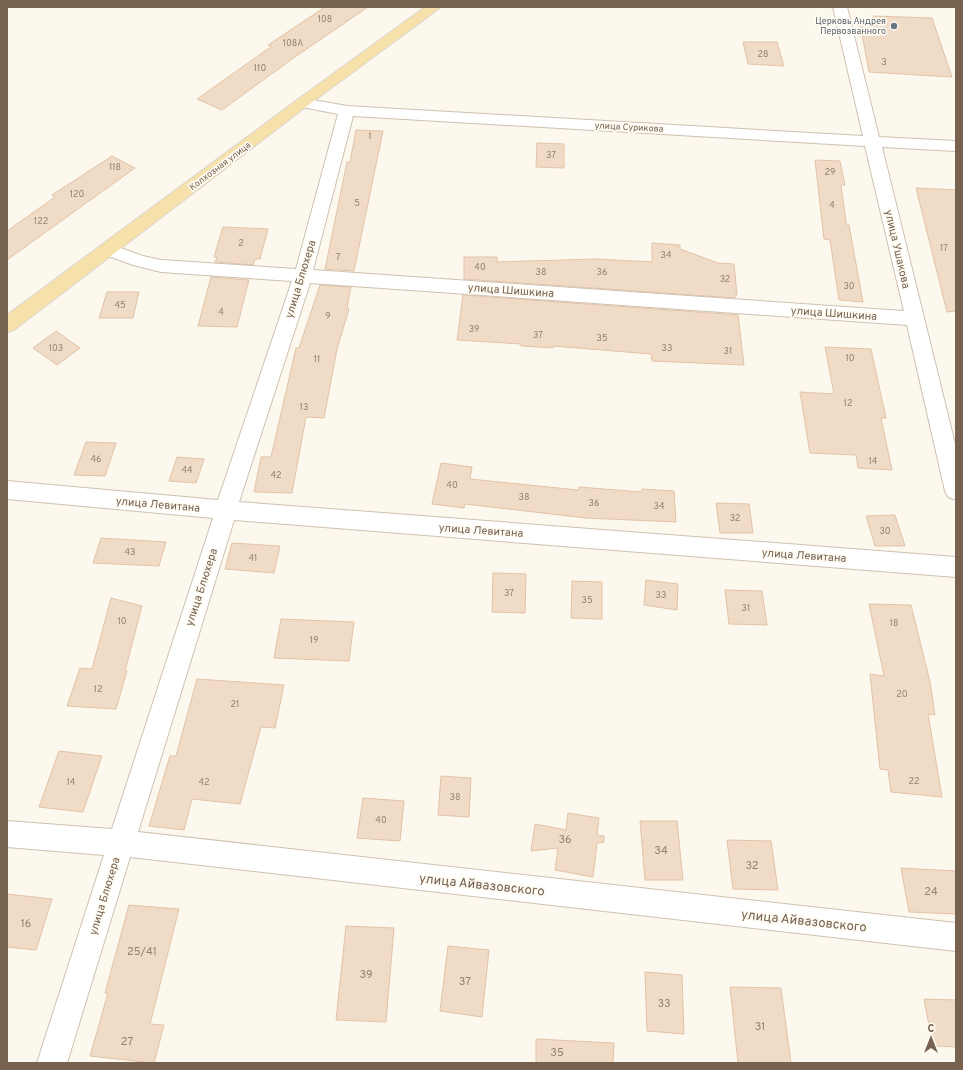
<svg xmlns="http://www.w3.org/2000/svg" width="963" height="1070" viewBox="0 0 963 1070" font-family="Overpass,sans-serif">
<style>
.building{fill:#f0dbc6;stroke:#e2c3a7}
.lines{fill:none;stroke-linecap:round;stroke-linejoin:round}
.minor-casing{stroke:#cec1b2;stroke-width:2}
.major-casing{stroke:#dcd6d2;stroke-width:2}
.minor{fill:#fff;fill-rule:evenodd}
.major{fill:#f6e1aa;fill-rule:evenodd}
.worship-dot{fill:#6b7280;stroke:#fefbf3;stroke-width:1.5}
.labels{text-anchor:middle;stroke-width:3.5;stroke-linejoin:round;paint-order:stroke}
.number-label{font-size:9px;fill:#95806e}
.far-worship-label{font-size:9px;fill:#5b616d;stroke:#fefbf3;text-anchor:end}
.far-street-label{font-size:9px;fill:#776250;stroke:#fefbf3}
.street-label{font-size:11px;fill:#776250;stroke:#fefbf3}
.near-number-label{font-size:11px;fill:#95806e}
.near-street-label{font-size:13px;fill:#776250;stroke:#fefbf3}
</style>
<rect width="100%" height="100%" fill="#fcf8ed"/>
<!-- building -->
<path class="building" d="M325 7H368L295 57 222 110 197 99 272 46 268 45Z
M873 16 932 18 952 77 869 72 859 18 874 19Z
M743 42H777L784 66 748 64Z
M356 130 383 131 354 271 325 269 347 162H350Z
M537 143 564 144V168L536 167Z
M112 156 135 168 7 260V231L55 197 52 195Z
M815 160 840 161 845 185H841L846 222 847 225H849L863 302 839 300 830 240 824 239Z
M916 188 956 190V311L947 312Z
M223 227 268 229 260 259H255L253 265 215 262 217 257H214Z
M652 243 680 245V249L718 263 734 264 737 295H735V298L464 279V257H497V262L596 259 652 262Z
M211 277 249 280 237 327 198 326Z
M320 285 351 287 347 308 349 309 337 349 324 418 306 417 292 493 254 492 261 457H271L296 348H299Z
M107 292H139L133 318H99Z
M463 295 738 315 744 365 652 361 651 354 553 346V348L521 346V344L457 340Z
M56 331 80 348 57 365 33 348Z
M825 347 871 349 886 418H881L892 470 858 468 856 455 810 453 800 392 834 394Z
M86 442 116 443 105 476 74 475Z
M177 457 204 459 196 483 169 481Z
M441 463 472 467 470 479 578 490 579 487 642 492V489L674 491 676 522 586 518 465 504 464 508 432 504Z
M716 503 749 504 753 533H720Z
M895 515 905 546H875L866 516Z
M101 538 166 542 159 566 93 563Z
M232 543 280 546 274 573 225 569Z
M493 573 526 574 525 613 492 612Z
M646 580 678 584 677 610 644 605Z
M572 581 602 582V619L571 618Z
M725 590 762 591 767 625 729 624Z
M111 598 142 606 125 671H127L116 709 67 706 80 668 92 669Z
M869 604 911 605 930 682 935 715 928 714 942 797 891 792 888 770 880 769 870 674 884 676Z
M281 619 354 622 349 661 274 658Z
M197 679 284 685 275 728 261 727 240 804 192 799 184 830 149 826 170 756H176Z
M59 751 102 756 83 812 39 807Z
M441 776 471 778 469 817 438 815Z
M363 798 404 801 400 841 357 838Z
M568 813 599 818 597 835 604 836V842L597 843 593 877 555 870 558 848 531 851 535 824 566 830Z
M640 821H677L683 880H645Z
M727 840 771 841 778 890 733 889Z
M901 868 956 871V914L909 912Z
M7 894 52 899 36 950 7 947Z
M129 905 179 909 150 1024 164 1025 154 1063 90 1056 108 993H105Z
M346 926 394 928 386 1022 336 1020Z
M448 946 489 950 482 1017 440 1011Z
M645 972 682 975 684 1034 647 1031Z
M730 987 781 988 791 1063H738Z
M924 999 956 1000V1047L933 1046Z
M536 1039 614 1043 613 1063H536Z"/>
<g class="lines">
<!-- minor casing -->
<g class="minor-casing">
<path id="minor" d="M833 7H847L879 137 956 141V151L882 147 956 448V500L948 497 945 491 907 325 310 283 239 502 956 557V577L234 520 138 832 956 923V951L130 857 67 1063H37L104 855 7 847V821L112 829 213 518 7 499V481L218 500 292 281 161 272 133 265 103 254 100 250 103 246 109 244 143 256 161 260 296 269 338 114 297 106 294 103 297 100 302 98 347 106 863 136ZM353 116 865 146 904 311 313 270Z"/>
</g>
<!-- major casing -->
<g class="major-casing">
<path id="major" d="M425 7H441L307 106 14 330 7 332V315L297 100Z"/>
</g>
<!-- minor -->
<use href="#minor" class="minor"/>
<!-- major -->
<use href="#major" class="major"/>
</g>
<!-- markers -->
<circle class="worship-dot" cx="894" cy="26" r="4"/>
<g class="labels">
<!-- number labels -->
<g class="number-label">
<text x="325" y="22">108</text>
<text x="293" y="46">108А</text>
<text x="763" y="57">28</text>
<text x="884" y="65">3</text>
<text x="260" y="71">110</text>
<text x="370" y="139">1</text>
<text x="551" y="158">37</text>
<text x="115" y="170">118</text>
<text x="830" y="175">29</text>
<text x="77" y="197">120</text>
<text x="357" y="206">5</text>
<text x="832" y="208">4</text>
<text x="41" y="224">122</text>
<text x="241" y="246">2</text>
<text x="944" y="251">17</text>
<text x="666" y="258">34</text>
<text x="338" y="260">7</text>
<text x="480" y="270">40</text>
<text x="541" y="275">38</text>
<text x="602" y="275">36</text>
<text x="725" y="282">32</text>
<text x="849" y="289">30</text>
<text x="120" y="308">45</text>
<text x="221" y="315">4</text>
<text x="328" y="319">9</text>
<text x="474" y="332">39</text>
<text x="538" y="338">37</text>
<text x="602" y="341">35</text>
<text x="56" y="351">103</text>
<text x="667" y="351">33</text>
<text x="728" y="354">31</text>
<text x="850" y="361">10</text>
<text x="317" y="362">11</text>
<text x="848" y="406">12</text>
<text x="304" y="410">13</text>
<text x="96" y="462">46</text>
<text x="873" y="464">14</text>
<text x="187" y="473">44</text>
<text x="276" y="478">42</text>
<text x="452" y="488">40</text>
<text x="524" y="500">38</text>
<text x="594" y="506">36</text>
<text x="659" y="509">34</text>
<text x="735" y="521">32</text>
<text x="885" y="534">30</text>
<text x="130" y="555">43</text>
<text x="253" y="561">41</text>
<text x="509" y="596">37</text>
<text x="661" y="598">33</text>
<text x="587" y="603">35</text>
<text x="746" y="611">31</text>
<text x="122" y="624">10</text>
<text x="894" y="626">18</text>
<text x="314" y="643">19</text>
<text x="98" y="692">12</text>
<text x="902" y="697">20</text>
<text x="235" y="707">21</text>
<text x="914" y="784">22</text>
<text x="71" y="785">14</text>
<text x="204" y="785">42</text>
<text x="455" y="800">38</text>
<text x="381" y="823">40</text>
</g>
<!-- far-worship labels -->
<g class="far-worship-label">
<text x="886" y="24">Церковь Андрея<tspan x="886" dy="10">Первозванного</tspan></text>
</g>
<!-- far-street labels -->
<g class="far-street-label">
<text transform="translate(629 127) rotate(3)" y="3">улица Сурикова</text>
<text transform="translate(220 166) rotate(-37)" y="3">Колхозная улица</text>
</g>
<!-- street labels -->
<g class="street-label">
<text transform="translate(898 249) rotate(77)" y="4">улица Ушакова</text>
<text transform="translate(300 279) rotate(-73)" y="4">улица Блюхера</text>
<text transform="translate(511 290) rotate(4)" y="4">улица Шишкина</text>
<text transform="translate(834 313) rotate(4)" y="4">улица Шишкина</text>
<text transform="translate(158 504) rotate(5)" y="4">улица Левитана</text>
<text transform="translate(481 530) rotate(4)" y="4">улица Левитана</text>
<text transform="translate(804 555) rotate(4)" y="4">улица Левитана</text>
<text transform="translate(201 587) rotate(-72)" y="4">улица Блюхера</text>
<text transform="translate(104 896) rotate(-73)" y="4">улица Блюхера</text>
</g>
<!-- near-number labels -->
<g class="near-number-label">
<text x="565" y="843">36</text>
<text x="661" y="854">34</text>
<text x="752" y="869">32</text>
<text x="931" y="895">24</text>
<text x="26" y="927">16</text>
<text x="142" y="955">25/41</text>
<text x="366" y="978">39</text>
<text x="465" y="985">37</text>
<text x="664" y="1007">33</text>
<text x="760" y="1030">31</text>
<text x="127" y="1045">27</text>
<text x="557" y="1056">35</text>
</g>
<!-- near-street labels -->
<g class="near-street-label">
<text transform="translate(482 884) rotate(6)" y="5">улица Айвазовского</text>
<text transform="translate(804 920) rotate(6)" y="5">улица Айвазовского</text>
</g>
</g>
<!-- border -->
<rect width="963" height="1070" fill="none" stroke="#776250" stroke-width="16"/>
<!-- north arrow -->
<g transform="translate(931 1038)" stroke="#fefbf3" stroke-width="3" paint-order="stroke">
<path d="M0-3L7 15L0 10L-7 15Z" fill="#776250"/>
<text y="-6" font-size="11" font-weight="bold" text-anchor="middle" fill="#776250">С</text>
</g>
</svg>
